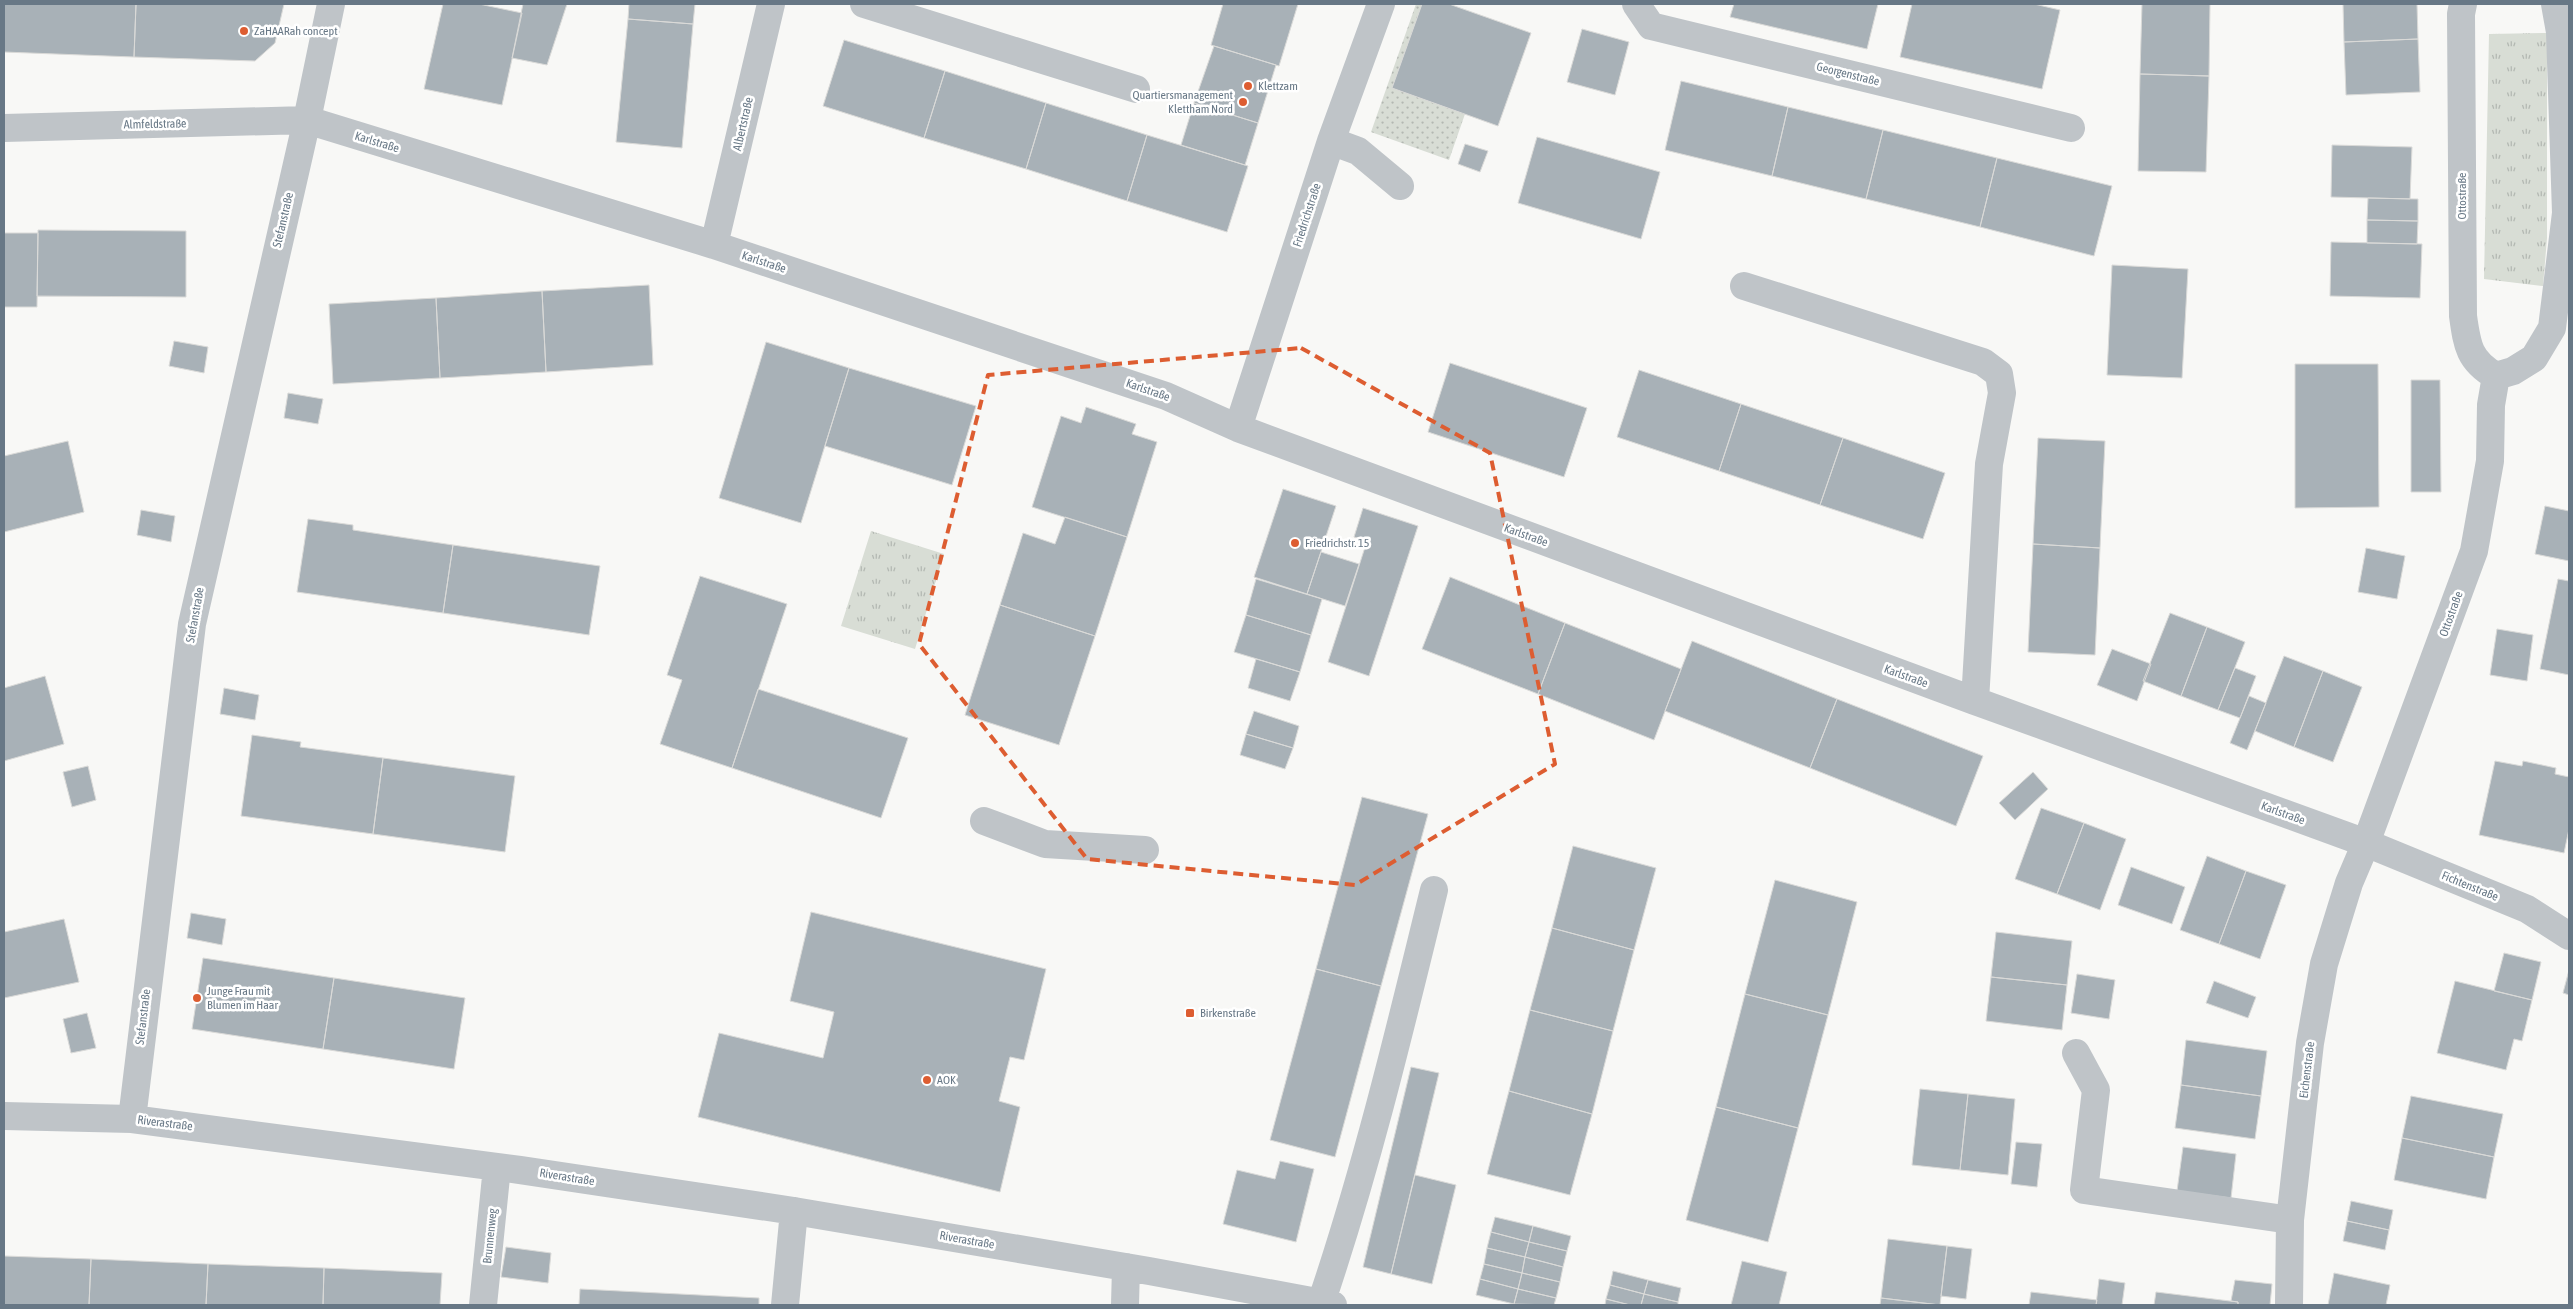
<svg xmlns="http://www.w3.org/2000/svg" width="2573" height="1309" viewBox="0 0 2573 1309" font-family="'Asap Condensed',sans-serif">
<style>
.grass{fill:url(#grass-dots)}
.park{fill:url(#park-tufts)}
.building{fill:#a8b1b7;stroke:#dadad8}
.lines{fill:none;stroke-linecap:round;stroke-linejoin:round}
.minor{stroke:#bfc4c8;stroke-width:28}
.marked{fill:none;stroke:#dd5d31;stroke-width:4;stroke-dasharray:10 6;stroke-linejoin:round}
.poi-dot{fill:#dd5d31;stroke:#fff;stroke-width:2}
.labels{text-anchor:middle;stroke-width:5;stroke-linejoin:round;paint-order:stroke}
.poi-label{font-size:12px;fill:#687886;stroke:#fff;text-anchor:start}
.street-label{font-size:12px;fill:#687886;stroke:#fff}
</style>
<defs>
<pattern id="grass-dots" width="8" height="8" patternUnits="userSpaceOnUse" patternTransform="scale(1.25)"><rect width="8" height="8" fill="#d8ddd5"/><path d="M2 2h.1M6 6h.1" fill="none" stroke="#b3b8b2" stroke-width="1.8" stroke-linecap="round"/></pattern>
<pattern id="park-tufts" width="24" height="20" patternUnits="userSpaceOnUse" patternTransform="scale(1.25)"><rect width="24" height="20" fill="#d8ddd5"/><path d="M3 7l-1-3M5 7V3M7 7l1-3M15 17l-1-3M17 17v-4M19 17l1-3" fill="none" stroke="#b3b8b2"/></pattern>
</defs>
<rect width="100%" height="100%" fill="#f8f8f6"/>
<!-- grass -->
<path class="grass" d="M1416 4H1422L1392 88 1465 114 1449 160 1371 132Z"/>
<!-- park -->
<path class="park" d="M2547 33V238L2543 286 2484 279 2489 34Z
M871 531 944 554 915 649 841 626Z"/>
<!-- building -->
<path class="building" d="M4 4H136L134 57 4 52Z
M136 4H284L275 43 255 61 134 57Z
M443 4H479L522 13 502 105 424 89Z
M523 4H567L547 65 512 58Z
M629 4H695L693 24 628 19Z
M1223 4H1298L1279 66 1211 45Z
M1422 4H1449L1531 33 1498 126 1392 88Z
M1734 4H1878L1867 49 1730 17Z
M1912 4H2034L2060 10 2042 89 1900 57Z
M2142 4H2210L2209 76 2140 74Z
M2343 4H2417L2418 39 2344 42Z
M628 19 693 24 682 148 616 142Z
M1582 29 1629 42 1615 95 1567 82Z
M2418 39 2420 92 2346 95 2344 42Z
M844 40 945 71 924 138 823 106Z
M1214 46 1276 65 1258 123 1194 103Z
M945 71 1046 103 1026 169 924 138Z
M2140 74 2209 76 2206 172 2138 171Z
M1681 81 1788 107 1772 176 1665 150Z
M1046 103 1147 135 1127 201 1026 169Z
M1194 103 1258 123 1245 165 1181 145Z
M1788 107 1883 130 1866 199 1772 176Z
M1883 130 1997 158 1980 227 1866 199Z
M1147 135 1248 166 1227 232 1127 201Z
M1537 137 1660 172 1641 239 1518 203Z
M1465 144 1488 151 1480 172 1458 164Z
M2332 145 2412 147 2410 199 2331 197Z
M1997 158 2112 186 2094 256 1980 227Z
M2368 198 2418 199V221L2367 220Z
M2367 220 2418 221 2417 244 2367 243Z
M38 230 186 231V297L37 296Z
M4 233H38L37 307H4Z
M2331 242 2422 244 2420 298 2330 296Z
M2112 265 2188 269 2182 378 2107 375Z
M649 285 653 365 546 372 542 291Z
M542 291 546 372 440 378 436 298Z
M436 298 440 378 333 384 329 304Z
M174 341 208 347 204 373 169 366Z
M766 342 849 368 801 523 719 498Z
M1450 363 1587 408 1564 477 1428 432Z
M2295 364H2378L2379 507 2295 508Z
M849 368 976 406 952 485 825 446Z
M1639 370 1741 404 1719 471 1617 437Z
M2411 380H2440L2441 492H2411Z
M288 393 323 399 318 424 284 418Z
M1741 404 1843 438 1820 505 1719 471Z
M1086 407 1136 424 1132 434 1157 442 1127 537 1032 507 1061 416 1081 423Z
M1843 438 1945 473 1923 539 1820 505Z
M2038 438 2105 441 2100 548 2033 544Z
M68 441 84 512 4 532V456Z
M1283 489 1336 506 1307 594 1254 577Z
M2545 506 2569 511V561L2535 554Z
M1363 508 1418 526 1369 676 1328 662 1367 541 1354 537Z
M141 510 175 516 171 542 137 535Z
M1065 517 1127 537 1095 636 1000 605 1023 533 1055 544Z
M308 519 353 525V530L453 545 443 613 297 592Z
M2033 544 2100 548 2095 655 2028 652Z
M453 545 600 566 589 635 443 613Z
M2366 548 2405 556 2397 599 2358 592Z
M1321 552 1359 564 1345 606 1307 594Z
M700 576 787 604 732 768 660 744 682 680 667 675Z
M1450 577 1565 623 1538 694 1422 649Z
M1256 579 1322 599 1311 635 1246 615Z
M2558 579 2569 581V675L2540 669Z
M1000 605 1095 636 1059 745 965 715Z
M2170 613 2207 627 2181 696 2143 681Z
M1246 615 1311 635 1300 672 1234 652Z
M1565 623 1681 669 1654 740 1538 694Z
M2207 627 2245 642 2218 710 2181 696Z
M2497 629 2533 635 2527 681 2490 675Z
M1692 641 1837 699 1810 768 1665 711Z
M2112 649 2151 664 2137 701 2097 685Z
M2284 656 2323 671 2294 747 2255 731Z
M1256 659 1300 672 1290 701 1248 688Z
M2235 668 2256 676 2240 718 2218 710Z
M2323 671 2362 687 2333 762 2294 747Z
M45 676 64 744 4 761V688Z
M224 688 259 695 255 720 220 714Z
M758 689 908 738 881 818 732 768Z
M2249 696 2266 703 2247 750 2230 743Z
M1837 699 1983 756 1956 826 1810 768Z
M1254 711 1299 726 1293 748 1246 734Z
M1246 734 1293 748 1285 769 1240 755Z
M252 735 301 742 300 747 383 758 373 834 241 816Z
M383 758 515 776 505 852 373 834Z
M2495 761 2522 766 2523 761 2556 768 2555 774 2569 777V829L2564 853 2479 835Z
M88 766 96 800 72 807 63 772Z
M2033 772 2048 789 2015 820 1999 803Z
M1362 797 1428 814 1381 986 1316 969Z
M2041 808 2084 823 2057 894 2015 879Z
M2084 823 2126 839 2100 910 2057 894Z
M1573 846 1656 868 1634 950 1552 928Z
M2207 856 2246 871 2219 944 2180 930Z
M2131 867 2185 887 2172 924 2118 905Z
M2246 871 2286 885 2260 959 2219 944Z
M1775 880 1857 902 1828 1015 1745 994Z
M811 912 1046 969 1024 1060 1010 1057 999 1101 1020 1107 1000 1192 698 1117 719 1033 823 1058 834 1012 790 1001Z
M191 913 226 919 222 945 187 938Z
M64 919 79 982 4 998V932Z
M1552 928 1634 950 1613 1031 1530 1010Z
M1996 932 2072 941 2067 985 1991 977Z
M2504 953 2541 962 2532 1000 2494 991Z
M203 958 334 978 323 1049 192 1029Z
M1316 969 1381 986 1335 1157 1270 1140Z
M2569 970V995L2563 993Z
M2077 974 2115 980 2109 1019 2071 1013Z
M1991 977 2067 985 2062 1030 1986 1021Z
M334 978 465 998 454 1069 323 1049Z
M2214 981 2256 997 2248 1018 2206 1003Z
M2455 981 2532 1000 2522 1041 2514 1039 2506 1070 2437 1053Z
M1745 994 1828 1015 1798 1128 1716 1107Z
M1530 1010 1613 1031 1592 1114 1509 1091Z
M87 1013 96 1048 71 1053 63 1019Z
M2186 1040 2267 1051 2261 1096 2181 1085Z
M1411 1067 1439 1073 1391 1274 1363 1267Z
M2181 1085 2261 1096 2255 1139 2175 1128Z
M1920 1089 1968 1094 1960 1170 1912 1165Z
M1509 1091 1592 1114 1570 1195 1487 1174Z
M1968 1094 2015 1099 2008 1175 1960 1170Z
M2411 1096 2503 1114 2494 1157 2402 1138Z
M1716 1107 1798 1128 1768 1242 1686 1220Z
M2402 1138 2494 1157 2486 1199 2394 1180Z
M2016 1142 2042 1144 2037 1187 2011 1184Z
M2183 1147 2236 1154 2231 1198 2177 1191Z
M1280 1161 1314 1169 1296 1242 1223 1224 1237 1170 1275 1179Z
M1415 1175 1456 1185 1432 1284 1391 1274Z
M2351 1201 2393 1210 2389 1230 2347 1221Z
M1495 1217 1533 1226 1529 1242 1491 1232Z
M2347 1221 2389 1230 2385 1250 2343 1241Z
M1533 1226 1571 1236 1567 1251 1529 1242Z
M1491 1232 1529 1242 1525 1257 1487 1248Z
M1888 1239 1947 1246 1940 1305 1881 1298Z
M1529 1242 1567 1251 1563 1267 1525 1257Z
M1947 1246 1972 1249 1966 1299 1941 1296Z
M506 1247 551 1253 548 1283 501 1277Z
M1487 1248 1525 1257 1522 1273 1484 1264Z
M4 1256 91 1259 89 1305H4Z
M1525 1257 1563 1267 1560 1282 1522 1273Z
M91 1259 208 1264 206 1305H89Z
M1742 1261 1787 1272 1779 1305H1731Z
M208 1264 324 1268 323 1305H206Z
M1484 1264 1522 1273 1518 1289 1480 1279Z
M324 1268 442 1273 440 1305H323Z
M1613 1271 1648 1280 1644 1294 1610 1285Z
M1522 1273 1560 1282 1556 1298 1518 1289Z
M2334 1273 2390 1285 2386 1305H2328Z
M1480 1279 1518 1289 1514 1304 1476 1295Z
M2099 1279 2125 1283 2122 1305H2096Z
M1648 1280 1681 1288 1678 1302 1644 1294Z
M2235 1280 2272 1284 2270 1305H2238V1302L2231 1301Z
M1610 1285 1644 1294 1641 1305H1630L1606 1299Z
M580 1289 759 1298V1305H579Z
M1518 1289 1556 1298 1554 1305 1514 1304Z
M2031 1292 2097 1300 2096 1305H2029Z
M2156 1292 2238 1302V1305H2154Z
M1644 1294 1678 1302V1305H1641Z
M1881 1298 1940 1305H1880Z
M1606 1299 1630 1305H1605Z"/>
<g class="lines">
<!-- minor -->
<path class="minor" d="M864 4 1136 89
M1636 4 1651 26 2071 128
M2463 4 2461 14 2463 316C2467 345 2469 361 2496 376L2513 371 2534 358 2552 328 2566 213 2560 32 2555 4
M4 128 307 120 714 245 1166 396 1238 428 1975 701 1989 464 2002 393 1999 374 1983 362 1744 286
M1331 141 1358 151 1400 186
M714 245 771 4
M1238 428 1331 141 1381 4
M1975 701 2366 843 2527 909 2569 936
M984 821 1045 844 1145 850
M2076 1053 2096 1090 2084 1190 2290 1220
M4 1116 132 1119 520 1170 794 1211 1149 1271 1333 1305
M132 1119 192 624 307 120 331 4
M1321 1303C1367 1167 1400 1029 1434 890
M483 1305 497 1167
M785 1305 794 1211
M1125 1305 1126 1267
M2289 1305 2290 1220 2310 1043 2324 964 2349 883 2366 843 2474 551 2490 461 2491 405 2496 376"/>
</g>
<!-- marked area -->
<path class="marked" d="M1301 348 1490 453 1555 764 1355 885 1087 859 919 644 988 375Z"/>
<!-- markers -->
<g class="poi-dot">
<circle cx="244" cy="31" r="5"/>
<circle cx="1248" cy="86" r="5"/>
<circle cx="1243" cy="102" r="5"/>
<circle cx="1295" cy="543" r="5"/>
<circle cx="197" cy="998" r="5"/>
<rect x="1185" y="1008" width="10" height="10" rx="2.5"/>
<circle cx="927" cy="1080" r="5"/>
</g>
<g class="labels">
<!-- poi labels -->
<g class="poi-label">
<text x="254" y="35">ZaHAARah concept</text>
<text x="1258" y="90">Klettzam</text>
<text x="1233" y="99" text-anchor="end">Quartiersmanagement<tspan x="1233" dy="14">Klettham Nord</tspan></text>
<text x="1305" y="547">Friedrichstr. 15</text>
<text x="207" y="995">Junge Frau mit<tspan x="207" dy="14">Blumen im Haar</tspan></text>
<text x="1200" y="1017">Birkenstraße</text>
<text x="937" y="1084">AOK</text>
</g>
<!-- street labels -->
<g class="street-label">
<text transform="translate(1848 74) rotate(14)" y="4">Georgenstraße</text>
<text transform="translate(155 124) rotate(-1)" y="4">Almfeldstraße</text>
<text transform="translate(743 124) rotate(-77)" y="4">Albertstraße</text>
<text transform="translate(377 142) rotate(17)" y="4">Karlstraße</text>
<text transform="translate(2462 196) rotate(-90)" y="4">Ottostraße</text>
<text transform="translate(1307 215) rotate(-72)" y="4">Friedrichstraße</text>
<text transform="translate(283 220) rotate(-77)" y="4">Stefanstraße</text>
<text transform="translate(764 262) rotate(18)" y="4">Karlstraße</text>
<text transform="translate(1148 390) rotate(19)" y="4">Karlstraße</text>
<text transform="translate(1526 535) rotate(20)" y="4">Karlstraße</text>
<text transform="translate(2451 614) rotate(-70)" y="4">Ottostraße</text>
<text transform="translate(195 615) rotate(-80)" y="4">Stefanstraße</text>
<text transform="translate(1906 676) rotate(20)" y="4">Karlstraße</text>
<text transform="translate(2283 813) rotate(20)" y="4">Karlstraße</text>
<text transform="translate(2470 886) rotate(22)" y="4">Fichtenstraße</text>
<text transform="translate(143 1017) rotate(-83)" y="4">Stefanstraße</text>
<text transform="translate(2307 1070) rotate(-83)" y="4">Eichenstraße</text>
<text transform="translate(165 1123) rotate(7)" y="4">Riverastraße</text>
<text transform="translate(567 1177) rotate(9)" y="4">Riverastraße</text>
<text transform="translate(490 1236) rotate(-84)" y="4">Brunnenweg</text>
<text transform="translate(967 1240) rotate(10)" y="4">Riverastraße</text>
</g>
</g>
<!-- border -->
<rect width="2573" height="1309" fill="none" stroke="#687886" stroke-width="10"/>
</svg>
